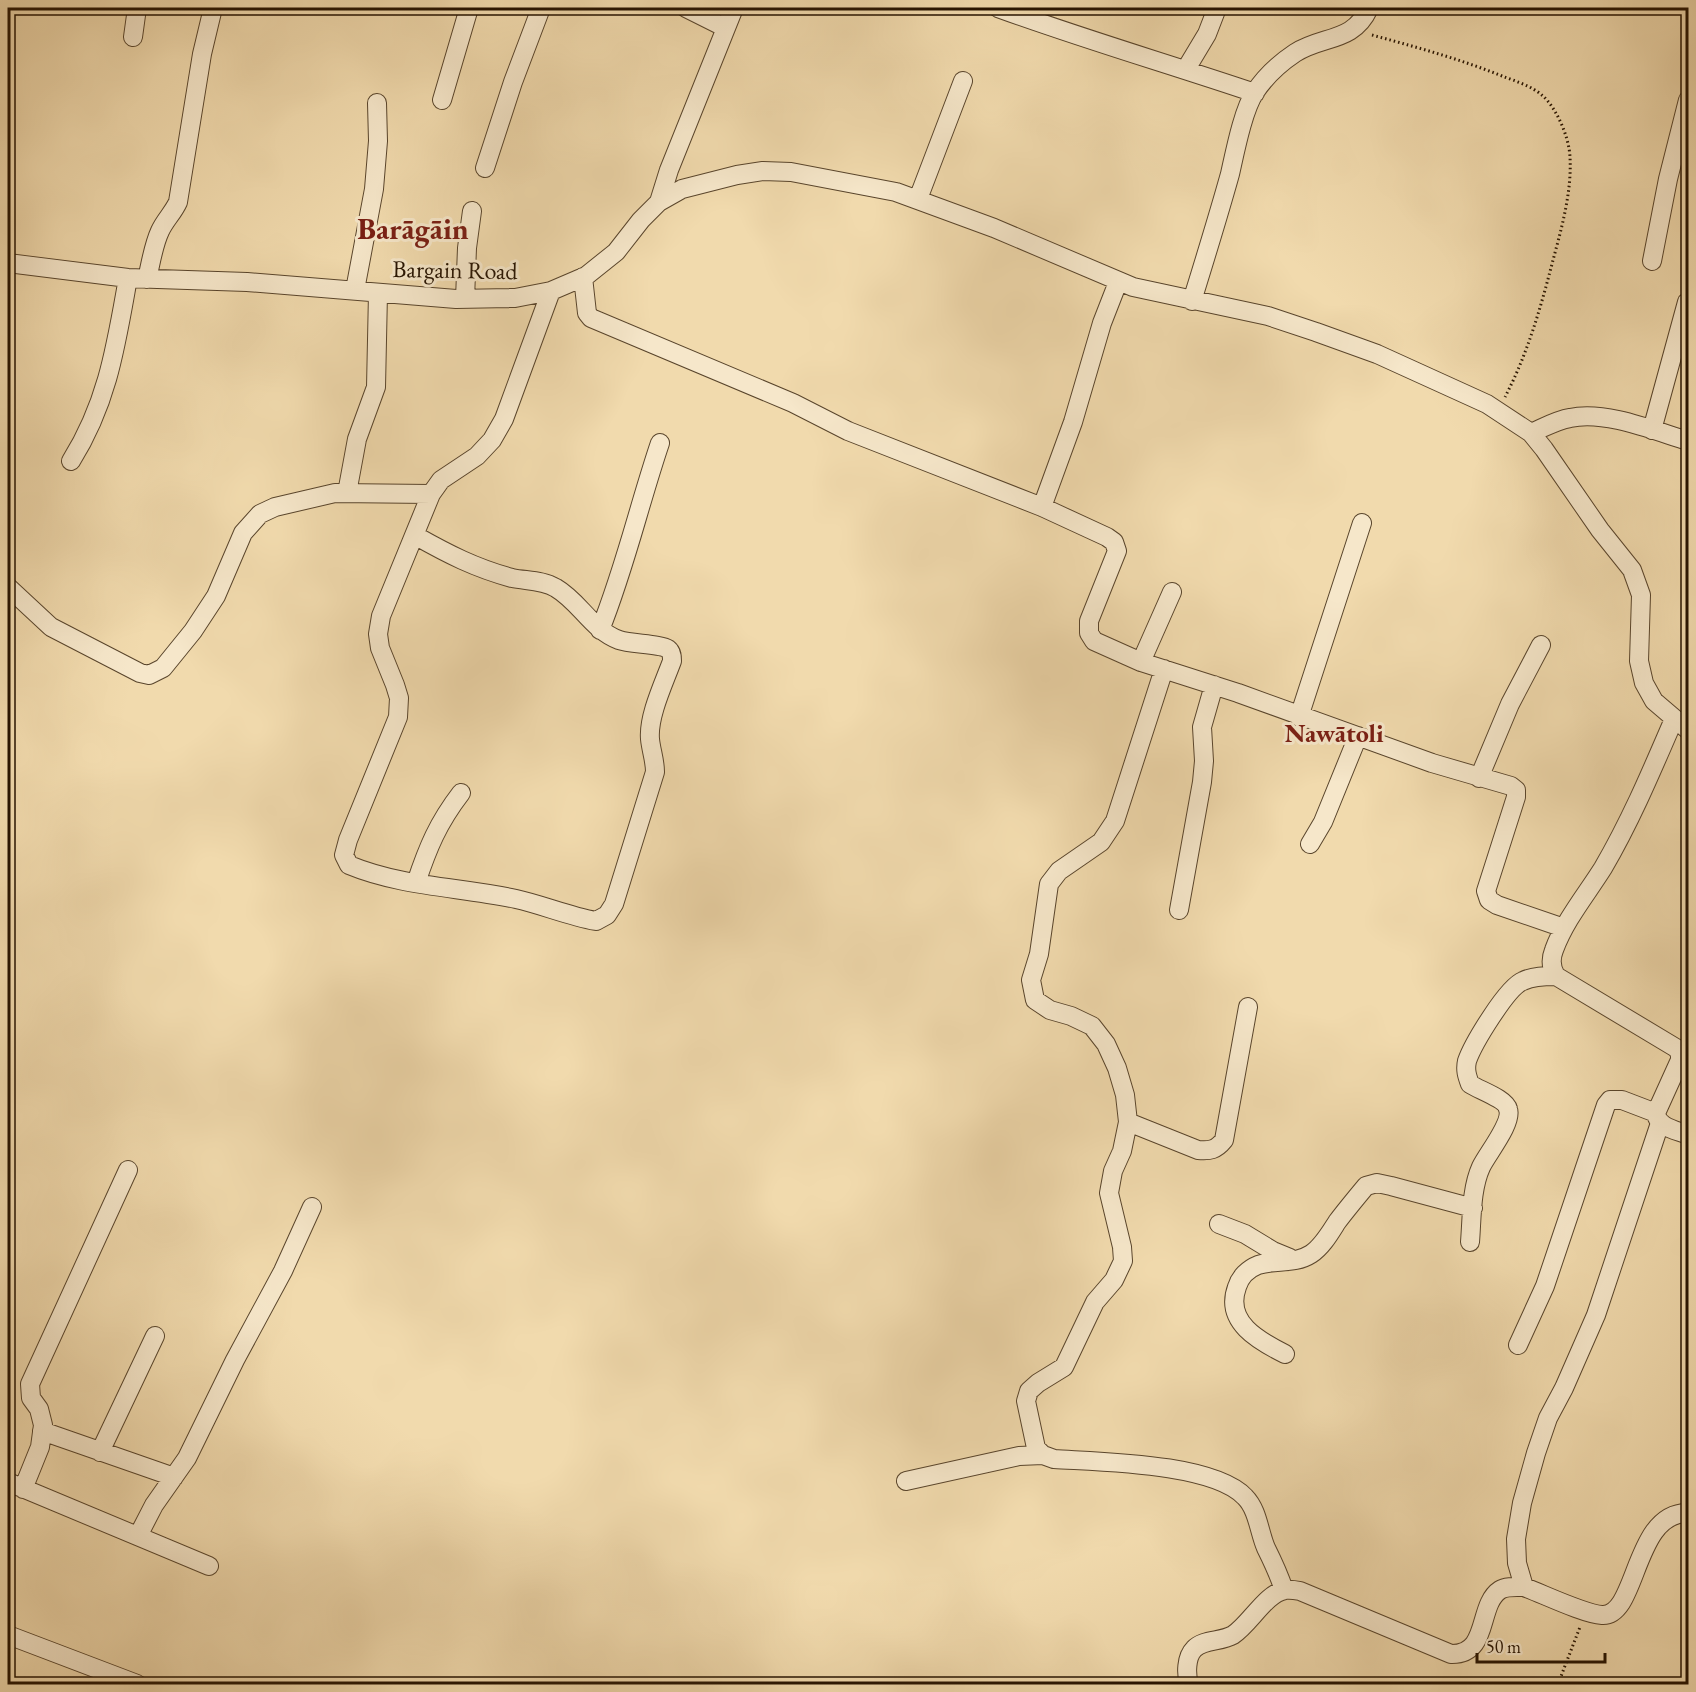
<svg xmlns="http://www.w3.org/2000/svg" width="1696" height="1692" viewBox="0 0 1696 1692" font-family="'EB Garamond',serif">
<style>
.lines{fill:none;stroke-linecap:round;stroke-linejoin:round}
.minor-casing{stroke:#59452c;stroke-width:20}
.path{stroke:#261301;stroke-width:3;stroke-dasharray:1.5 3;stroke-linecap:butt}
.minor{stroke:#f6e7ca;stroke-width:18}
.labels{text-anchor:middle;stroke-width:6;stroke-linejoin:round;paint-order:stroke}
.street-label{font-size:24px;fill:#261301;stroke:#f6e7ca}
.neighbourhood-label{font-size:26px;font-weight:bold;fill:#7a1f14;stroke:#f6e7ca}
.district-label{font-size:30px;font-weight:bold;fill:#7a1f14;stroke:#f6e7ca}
</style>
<rect width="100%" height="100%" fill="#f1daad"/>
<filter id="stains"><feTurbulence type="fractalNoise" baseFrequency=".00333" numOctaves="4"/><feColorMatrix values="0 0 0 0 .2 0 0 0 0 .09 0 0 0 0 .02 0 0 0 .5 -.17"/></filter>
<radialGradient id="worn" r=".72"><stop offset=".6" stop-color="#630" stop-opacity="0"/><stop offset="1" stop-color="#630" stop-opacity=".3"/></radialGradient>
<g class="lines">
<!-- minor casing -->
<g class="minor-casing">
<path id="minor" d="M686 8 726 28
M998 8C1083 39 1169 64 1255 93
M133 37 137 8
M1186 69 1207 34 1217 8
M442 100 469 8
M485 168 513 82 541 8
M918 199 963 81
M659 202 682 189 737 175 763 171 791 172 896 192 994 228 1133 287 1268 316 1316 332 1377 354 1487 404 1531 433 1544 449 1600 530 1632 570 1641 595 1639 661 1644 683 1654 701 1688 730
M1652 261 1668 179 1688 100
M8 263 128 278 247 282 456 299 515 298 551 291 586 276 616 252 641 220 659 202 669 170 734 8
M583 277 587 313 591 318 793 403 848 431 1042 507 1107 537 1114 542 1117 551 1089 621V633L1094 641 1141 662 1238 693 1432 763 1511 786 1516 790V797L1486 891 1489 900 1497 905 1564 928
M147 279C151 263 153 246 160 231 165 220 173 213 178 202L202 54 213 8
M355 290 374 189 378 141 377 103
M465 299 467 248 472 211
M1192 301C1205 259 1218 217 1230 174 1235 152 1243 110 1255 92 1265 77 1280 63 1295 53 1323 35 1353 43 1369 8
M1652 430 1687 302
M1531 433C1543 428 1557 420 1570 418 1605 410 1655 431 1688 441
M71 461C108 402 116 345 128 278
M347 493 357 439 376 387 378 293
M1042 507 1073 422 1102 323 1118 282
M416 536C448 554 475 568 512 578 527 581 543 580 556 588 580 602 592 630 619 640 630 644 661 644 668 649 672 652 672 657 672 661 664 683 648 716 650 739 651 750 655 760 655 772L614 904 607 915 596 921C568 916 543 905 516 899 461 887 402 887 349 865L344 855 348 840 398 717 399 698 395 685 380 648 378 634 381 616 431 494 441 480 477 456 492 440 504 419 551 291
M8 587 51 627 140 673 149 675 163 668 193 631 216 596 243 533 260 514 275 507 335 493 431 494
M600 630C625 568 639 505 660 443
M1141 662 1172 592
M1164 669 1115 821 1101 842 1059 871 1049 884 1039 954 1031 980 1035 1000 1050 1010 1071 1016 1092 1026 1106 1044 1117 1068 1125 1095 1128 1122 1122 1151 1113 1171 1109 1193 1122 1247 1123 1261 1114 1280 1095 1302 1064 1367 1038 1383 1029 1391 1026 1401 1036 1448 1043 1455 1054 1459C1100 1462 1213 1463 1245 1497 1258 1510 1259 1532 1266 1548 1273 1562 1279 1575 1284 1590
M1299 717 1362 523
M1674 719C1652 770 1631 820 1603 868 1586 895 1565 920 1554 950 1550 960 1551 968 1556 976L1676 1048 1680 1053V1060L1656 1113C1657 1127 1676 1130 1688 1135
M1479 778 1510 704 1541 645
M1310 844 1323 822 1358 736
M416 883C428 847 438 823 461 793
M1179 910 1202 782 1204 761 1202 727 1214 685
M1128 1122 1198 1150C1210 1151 1216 1150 1224 1140L1248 1007
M1219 1224 1245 1234 1273 1251 1290 1258
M1470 1242C1472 1218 1471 1189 1481 1167 1487 1154 1513 1123 1508 1109 1506 1099 1479 1090 1470 1084 1467 1076 1465 1070 1467 1061 1473 1044 1507 987 1523 981 1533 976 1545 976 1556 976
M1518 1345 1545 1286 1606 1105 1610 1100H1622L1656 1113
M1285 1354C1259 1341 1224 1322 1237 1287 1240 1277 1248 1269 1258 1265 1276 1259 1294 1265 1311 1254 1322 1247 1330 1233 1337 1222 1346 1210 1356 1198 1366 1186L1377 1183 1391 1186 1473 1208
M42 1431 174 1477
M100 1452 155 1336
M906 1481 1019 1456 1043 1455
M8 1482 209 1566
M23 1489 40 1447 43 1425 39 1409 31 1398 30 1384 128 1170
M138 1536 154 1505 187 1458 235 1360 283 1271 312 1207
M1524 1587 1517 1563 1516 1539 1522 1503 1536 1453 1548 1418 1564 1388 1596 1315 1660 1123
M8 1635 137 1684
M1189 1684C1186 1674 1186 1657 1194 1649 1203 1639 1221 1642 1233 1635 1250 1624 1266 1593 1285 1590 1290 1589 1295 1590 1300 1591L1451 1654C1490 1655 1477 1605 1500 1590 1506 1586 1517 1587 1524 1587 1543 1594 1584 1614 1602 1615 1638 1617 1633 1512 1688 1513"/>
</g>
<!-- path -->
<path class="path" d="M1372 35C1416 47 1460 59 1502 76 1515 81 1532 86 1543 96 1557 109 1569 137 1570 157 1572 193 1561 230 1552 264 1540 310 1527 355 1505 397
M1558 1684 1580 1627"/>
<!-- minor -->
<use href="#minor" class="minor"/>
</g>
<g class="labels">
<!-- street labels -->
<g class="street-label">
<text transform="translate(455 270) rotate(1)" y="8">Bargain Road</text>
</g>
<!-- neighbourhood labels -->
<g class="neighbourhood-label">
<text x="1334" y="742">Nawātoli</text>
</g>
<!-- district labels -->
<g class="district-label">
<text x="413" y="239">Barāgāin</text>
</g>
</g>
<!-- margin -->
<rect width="1696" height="1692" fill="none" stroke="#f1daad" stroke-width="30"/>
<rect x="9" y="9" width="1678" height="1674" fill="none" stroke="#261301" stroke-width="3"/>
<rect x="15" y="15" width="1666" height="1662" fill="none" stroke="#261301" stroke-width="1.5"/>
<!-- scale -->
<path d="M1477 1653v9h128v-9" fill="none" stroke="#261301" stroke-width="3"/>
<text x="1486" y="1653" font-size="18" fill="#261301" stroke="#f6e7ca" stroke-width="4.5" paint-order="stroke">50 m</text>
<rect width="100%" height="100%" filter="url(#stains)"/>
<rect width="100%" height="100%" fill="url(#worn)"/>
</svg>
